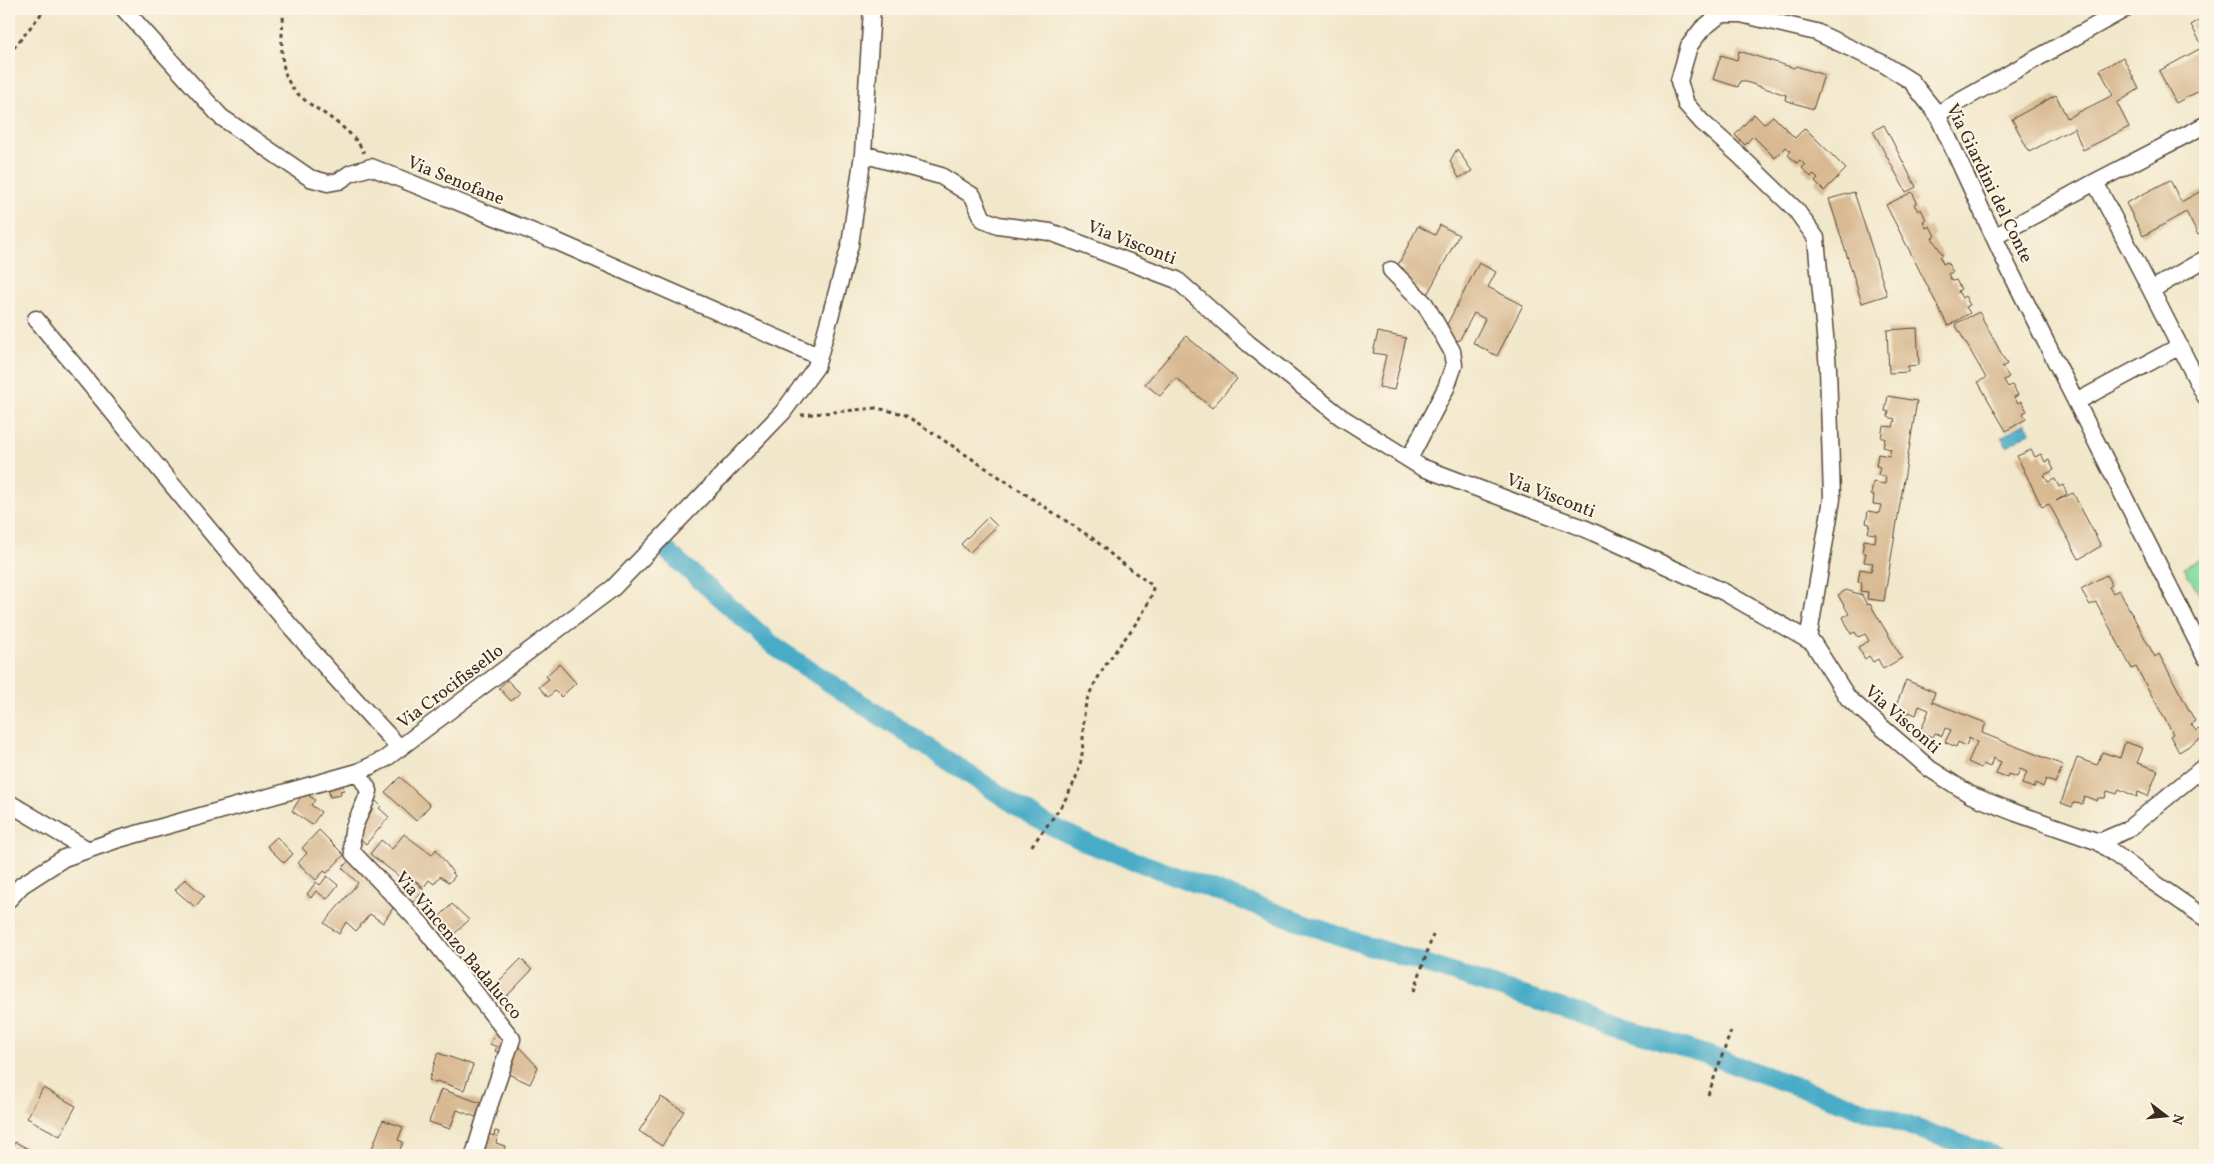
<svg xmlns="http://www.w3.org/2000/svg" width="2214" height="1164" viewBox="0 0 2214 1164" font-family="Vollkorn,serif">
<style>
.green{fill:#83dca1;stroke:#5f8360}
.water{fill:#48acc7;stroke:#426b72}
.lines{fill:none;stroke-linecap:round;stroke-linejoin:round}
.canal{stroke:#48acc7;stroke-width:19}
.building{fill:#d8b992}
.street-casing{stroke:#564638;stroke-width:19}
.path{stroke:#564638;stroke-width:3;stroke-dasharray:4 4;stroke-linecap:butt}
.street{stroke:#fff;stroke-width:16}
.labels{text-anchor:middle;stroke-width:4;stroke-linejoin:round;paint-order:stroke}
.street-label{font-size:18px;fill:#3b2a1e;stroke:#fcf5e5}
</style>
<rect width="100%" height="100%" fill="#fcf5e5"/>
<filter id="ink" filterUnits="userSpaceOnUse"><feTurbulence type="fractalNoise" baseFrequency=".02" numOctaves="2"/><feDisplacementMap in="SourceGraphic" scale="10" xChannelSelector="R" yChannelSelector="G"/><feConvolveMatrix kernelMatrix="1 2 1 2 8 2 1 2 1" color-interpolation-filters="sRGB"/></filter>
<filter id="wash" filterUnits="userSpaceOnUse"><feTurbulence type="fractalNoise" baseFrequency=".0096" numOctaves="4" result="noise"/><feDisplacementMap in="SourceGraphic" scale="20" xChannelSelector="R" yChannelSelector="G"/><feGaussianBlur stdDeviation="1.12" result="paint"/><feColorMatrix in="noise" values="0 0 0 0 0 0 0 0 0 0 0 0 0 0 0 0 0 1.4 0 .05"/><feComposite in="paint" operator="in"/></filter>
<g filter="url(#wash)">
<rect width="100%" height="100%" fill="#f1e7ca"/>
<!-- green -->
<path class="green" d="M2205 555V604L2184 568Z"/>
<!-- water -->
<path class="water" d="M2025 423 2031 432 2007 446 2001 437Z"/>
<g class="lines">
<!-- canal -->
<path class="canal" d="M668 552 775 647 1037 819 1089 844 1339 936 1704 1054 1993 1155"/>
</g>
<g id="blocks">
<!-- building -->
<path class="building" d="M2205 17V88L2176 103 2159 71 2203 47 2191 25Z
M1739 51 1794 68 1796 66 1824 75 1813 109 1785 100 1786 95 1743 81H1740L1738 87 1713 79 1721 55 1737 60Z
M2123 57 2139 89 2117 103 2129 127 2083 150 2074 128 2029 152 2012 119 2056 95 2067 118 2113 95 2100 70Z
M1754 114 1764 124 1773 116 1795 138 1805 128 1846 169 1824 191 1815 182 1818 179 1813 174 1811 177 1802 168 1805 165 1800 160 1797 163 1788 155 1791 151 1786 147 1775 158 1753 136 1745 145 1735 135Z
M1884 125 1916 187 1906 192 1873 131Z
M1457 149 1472 171 1459 178 1450 161Z
M2170 180 2181 202 2205 189V231L2198 235 2186 212 2143 236 2126 203Z
M1854 192 1887 295 1862 303 1829 199Z
M1912 192 1917 202 1914 204 1918 211 1921 209 1926 220 1923 221 1926 228 1930 226 1935 236 1932 238 1943 255 1940 257 1943 264 1947 262 1953 272 1948 274 1952 281 1956 280 1961 289 1958 291 1962 298 1965 296 1970 305 1966 307 1970 313 1948 326 1886 205Z
M1440 225 1459 235 1428 293 1408 283 1401 274 1404 269 1398 265 1418 226 1435 235Z
M1479 263 1496 272 1488 287 1523 305 1497 356 1473 343 1485 319 1474 313 1459 341 1443 332Z
M1979 312 2007 364 2002 367 2009 377 2004 380 2008 387 2012 385 2018 395 2014 397 2018 403 2021 401 2027 411 2023 413 2026 419 2006 431 1978 382 1986 378 1955 324Z
M1917 328 1919 365 1908 366V372L1889 373 1887 330Z
M1378 332 1406 338 1394 390 1379 387 1386 355 1373 353Z
M1186 336 1237 379 1212 408 1176 378 1160 396 1145 384Z
M1888 396 1917 401 1884 601 1867 599 1868 592 1860 591 1862 582H1858L1860 569 1871 571 1873 563 1864 562 1866 553H1862L1864 540 1875 542 1876 534 1868 533 1870 524 1866 523 1868 511 1879 513 1881 505 1873 504 1874 495H1871L1873 482 1885 484 1886 477 1878 475 1880 467 1876 466 1878 454 1889 456 1891 449 1883 447 1885 438H1881L1883 426 1893 427 1895 419 1888 417 1889 412 1885 411Z
M2031 450 2035 457 2041 454 2045 462 2049 460 2054 470 2044 475 2048 482 2055 479 2059 487 2063 485 2067 494 2056 501 2073 493 2101 546 2079 559 2049 504 2042 507 2017 456Z
M988 517 997 526 969 553 961 544Z
M2106 575 2112 585 2109 587 2113 593 2119 590 2155 657 2159 654 2195 721 2191 724 2196 731 2199 729 2204 737 2179 752 2170 736 2173 734 2136 667 2132 669 2096 602 2090 605 2081 589Z
M1846 590 1862 595 1867 605 1870 604 1902 658 1883 669 1878 659 1873 662 1869 656 1865 659 1858 647 1869 641 1865 634 1858 637 1855 632 1851 634 1843 617 1849 614 1838 595Z
M559 664 576 683 561 697 555 691 548 697 539 687 549 679 546 676Z
M507 680 520 693 511 701 499 688Z
M1906 680 1935 692 1932 702 1986 723 1982 733 2063 765 2055 783 2046 779 2043 787 2036 783 2034 788 2022 784 2027 772 2020 769 2017 777 2008 774 2007 778 1996 774 2001 762 1993 758 1990 767 1983 764 1981 768 1968 762 1977 742 1969 738 1966 746 1958 742 1956 747 1945 742 1951 730 1945 728 1942 736 1935 733 1933 737 1920 732 1929 710 1919 706 1916 715 1909 712 1907 716 1894 711Z
M2125 742 2143 748 2137 763 2158 770 2148 796 2138 792 2137 797 2119 789 2117 794 2107 791 2105 798H2098L2097 801 2084 796 2082 804 2074 803 2072 807 2061 803 2077 758 2097 765 2102 752 2120 758Z
M400 777 430 805 416 821 385 792Z
M342 784 344 790 340 791 341 795 330 797 328 787Z
M304 792 315 800 311 805 321 812 312 825 292 811Z
M376 801 381 806 379 808 389 817 366 844 353 832 357 822Z
M319 830 344 855 327 873 324 871 316 880 298 863 307 853 302 848Z
M404 834 432 855 436 849 455 876 449 883 440 876 434 884 429 880 424 887 413 879 424 890 410 905 399 896 409 884 370 854 381 840 392 849Z
M277 837 293 854 284 863 267 846Z
M353 856 369 872 364 877 397 902 383 923 370 914 356 931 346 922 339 934 324 923 358 883 342 868Z
M327 876 338 885 327 899 316 891 311 898 307 894 316 882 320 885Z
M185 879 204 896 195 907 175 890Z
M452 904 469 920 454 934 438 918Z
M521 959 532 970 507 996 495 985Z
M497 1028 508 1042 502 1054 495 1051 497 1047 490 1044Z
M516 1044 538 1067 530 1084 504 1072Z
M438 1053 473 1065 464 1090 437 1081 436 1083 429 1080Z
M43 1088 76 1106 60 1136 27 1118Z
M441 1089 481 1103 476 1117 457 1110 450 1129 429 1122Z
M661 1097 684 1111 662 1146 639 1131Z
M383 1120 403 1127 398 1140 403 1142 398 1155H382L371 1151Z
M495 1131 499 1132 496 1143 505 1146 503 1155H495L480 1151 486 1133 494 1136Z
M15 1142 40 1155H9Z"/>
</g>
</g>
<g filter="url(#ink)">
<use href="#blocks" fill-opacity="0" stroke="#564638" stroke-width="1"/>
<g class="lines">
<!-- street casing -->
<g class="street-casing">
<path id="street" d="M124 9 221 117 310 178 328 183 339 181 351 173 371 167 558 242 818 356
M1937 114 2125 9
M863 154 941 176 973 196 983 219 998 225 1050 232 1177 280 1249 344 1341 417 1421 467 1586 529 1724 592 1808 640 1813 643 1848 698 1930 769 1971 795 2016 813 2099 842 2143 875 2205 918
M2095 182 2151 290 2205 259
M1994 237 2095 182 2205 125
M1391 270 1425 304 1452 351 1454 365 1446 388 1409 459
M2151 290 2205 396
M36 319C156 463 271 612 400 748
M2076 402 2180 346
M1808 640 1832 499 1828 368 1816 238 1796 210 1739 155 1702 122 1686 104 1679 81 1689 46 1702 29 1721 14H1741L1816 32 1882 63 1911 81 1937 114 2008 267 2205 657
M358 772 369 791C362 817 348 824 353 853L420 923 512 1039 488 1109 474 1155
M9 803 88 850
M2099 842 2127 830 2205 766
M9 899 22 885 64 858 119 839 358 772 385 759 613 588 783 412 816 367 850 245 863 154 872 9"/>
</g>
<!-- path -->
<path class="path" d="M284 9C282 35 276 74 298 94 308 104 321 111 332 119 344 128 358 139 364 153
M9 54 45 9
M801 415 876 408 904 414 1095 540 1114 557 1153 586C1153 608 1117 646 1105 666 1099 676 1091 689 1087 700 1081 719 1085 741 1081 760 1074 795 1050 821 1030 848
M1414 991 1433 935
M1708 1095 1731 1031"/>
<!-- street -->
<use href="#street" class="street"/>
</g>
</g>
<g class="labels">
<!-- street labels -->
<g class="street-label">
<text transform="translate(456 180) rotate(22)" y="6">Via Senofane</text>
<text transform="translate(1990 183) rotate(64)" y="6">Via Giardini del Conte</text>
<text transform="translate(1132 242) rotate(21)" y="6">Via Visconti</text>
<text transform="translate(1551 495) rotate(21)" y="6">Via Visconti</text>
<text transform="translate(450 686) rotate(-37)" y="6">Via Crocifissello</text>
<text transform="translate(1903 719) rotate(41)" y="6">Via Visconti</text>
<text transform="translate(459 945) rotate(50)" y="6">Via Vincenzo Badalucco</text>
</g>
</g>
<!-- margin -->
<rect width="2214" height="1164" fill="none" stroke="#fcf5e5" stroke-width="30"/>
<!-- north arrow -->
<g transform="translate(2166 1116) rotate(106)" stroke="#fcf5e5" stroke-width="4" paint-order="stroke">
<path d="M0-4L9 19L0 12L-9 19Z" fill="#3b2a1e"/>
<text y="-8" font-size="14" font-weight="bold" text-anchor="middle" fill="#3b2a1e">N</text>
</g>
</svg>
